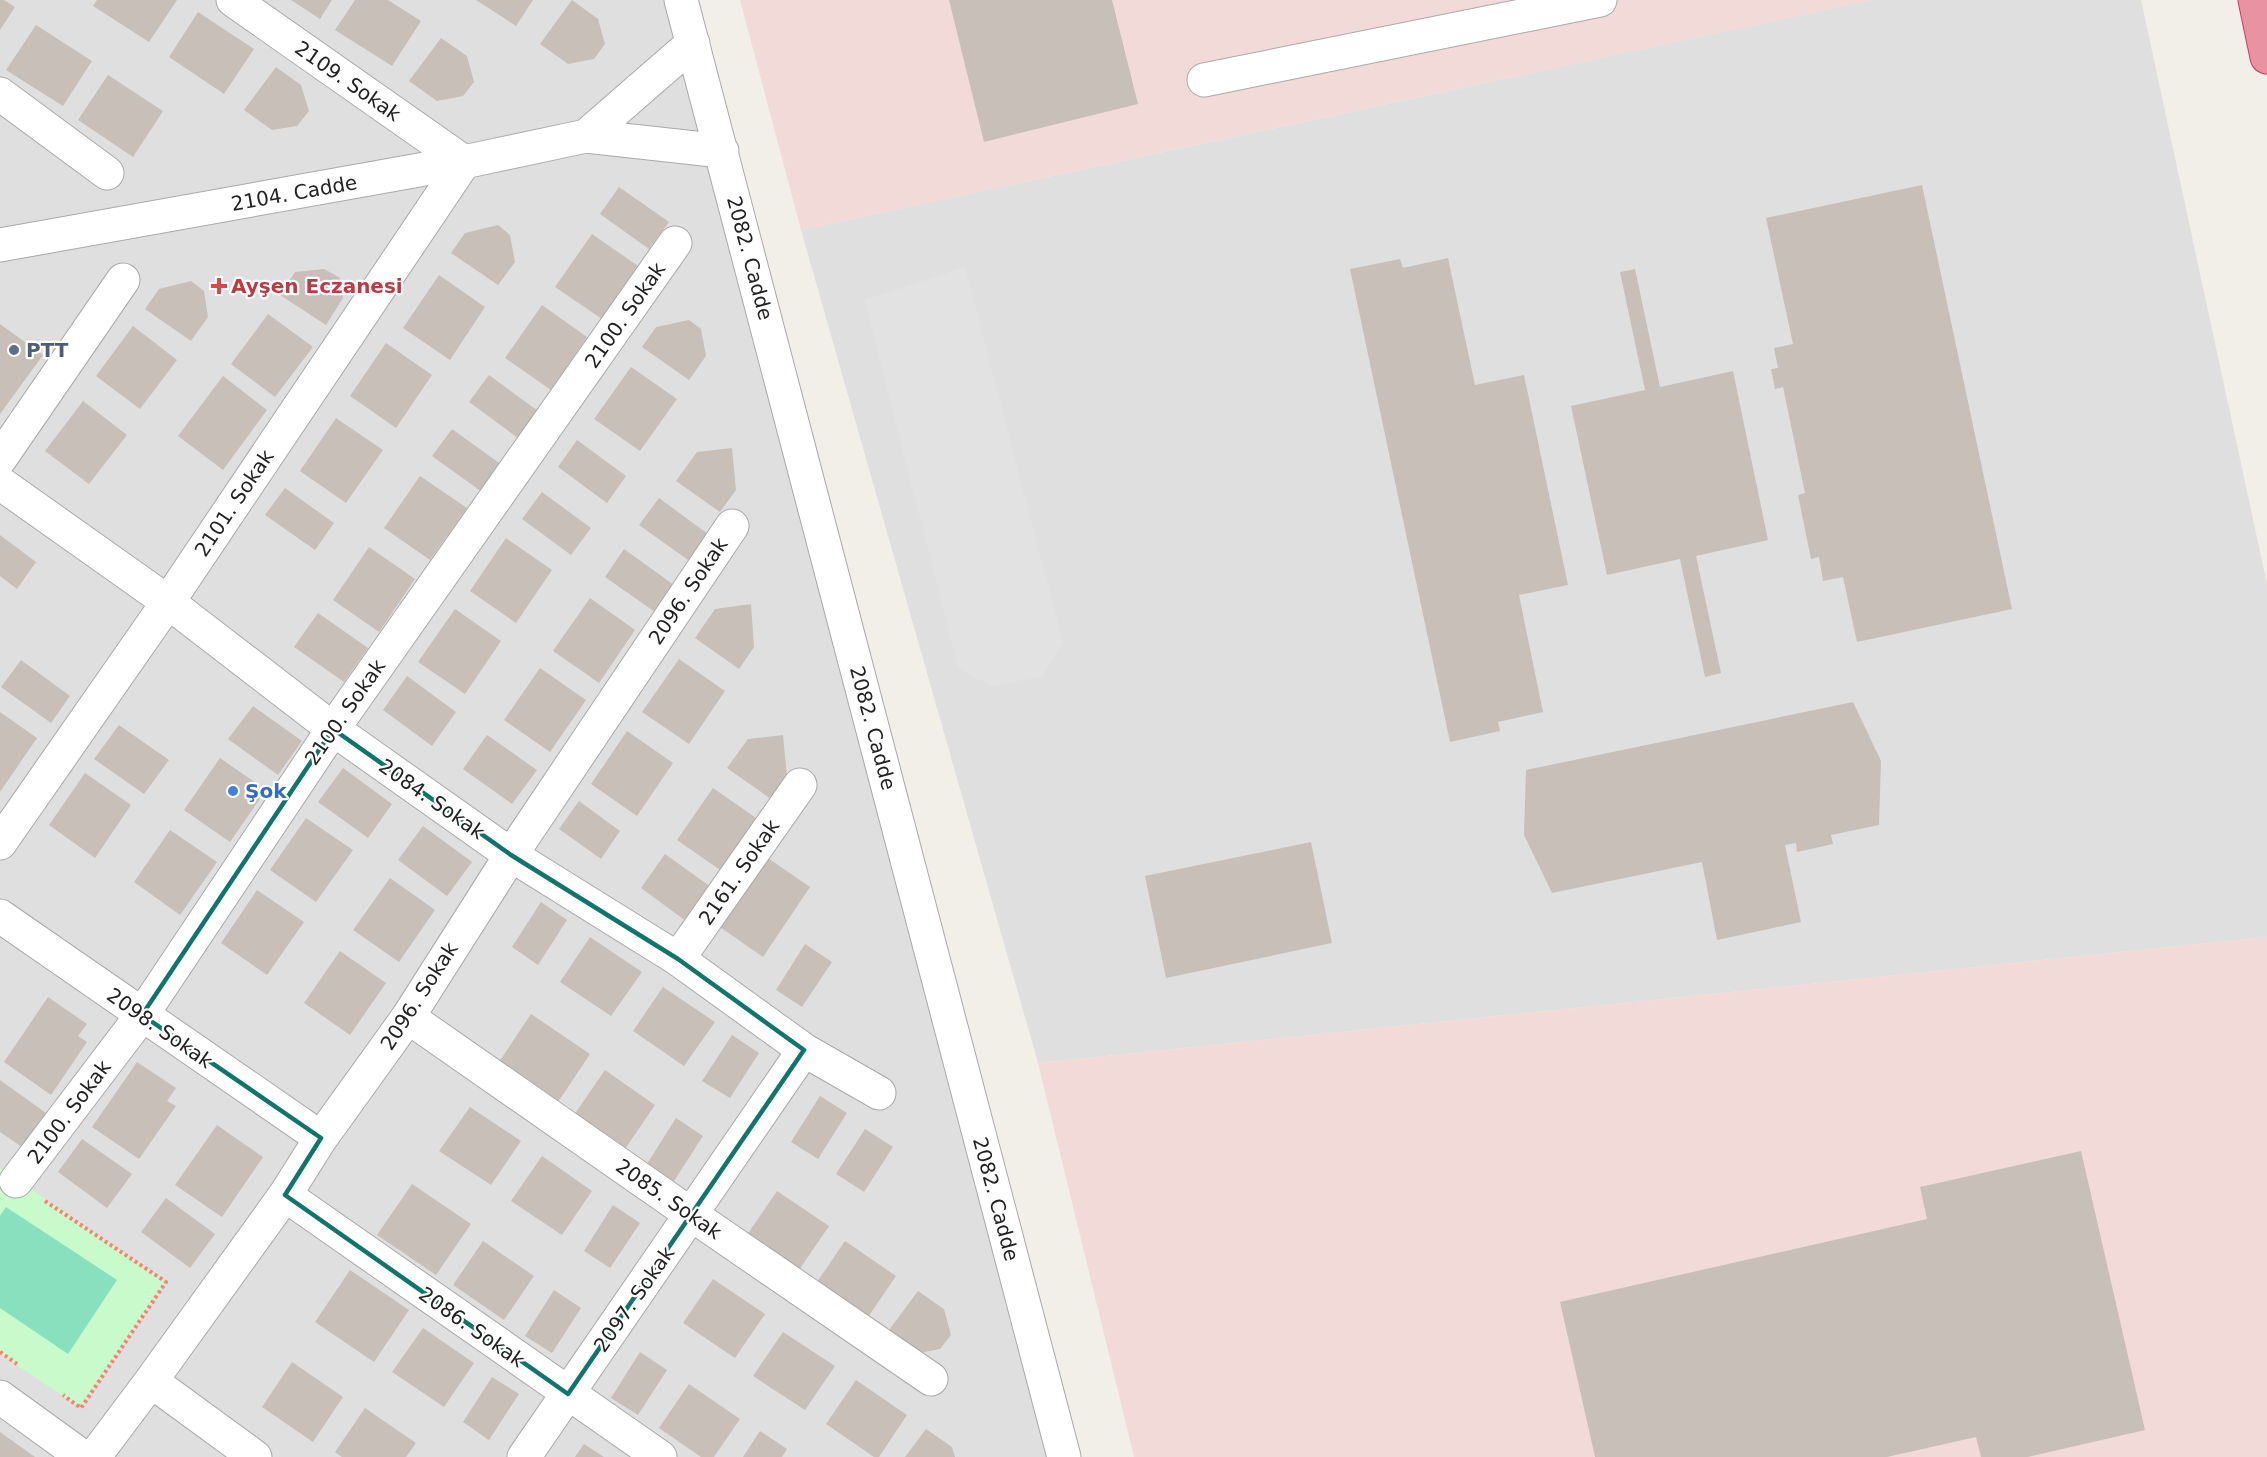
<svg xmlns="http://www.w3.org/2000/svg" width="2267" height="1457" viewBox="0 0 2267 1457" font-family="'DejaVu Sans',sans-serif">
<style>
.residential{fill:#e0dfdf}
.commercial{fill:#f2dad9}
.park{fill:#c8facc}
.pitch{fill:#88e0be}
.parking{fill:#e2e2e2}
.building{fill:#c7bfb8}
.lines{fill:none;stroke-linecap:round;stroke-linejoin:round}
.minor-casing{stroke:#a9a9a9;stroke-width:35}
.highway-casing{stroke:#dc2a67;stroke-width:35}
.path{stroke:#fa8072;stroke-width:4;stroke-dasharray:3 3;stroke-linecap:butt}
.minor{stroke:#fff;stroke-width:33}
.highway{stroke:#e892a2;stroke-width:33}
.marked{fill:none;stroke:#0f766e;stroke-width:4.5;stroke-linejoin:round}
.health-dot{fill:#e0444e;stroke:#fff;stroke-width:2}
.service-dot{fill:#5c6f8a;stroke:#fff;stroke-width:2}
.shop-dot{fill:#3f7fe0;stroke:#fff;stroke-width:2}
.labels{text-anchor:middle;stroke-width:4.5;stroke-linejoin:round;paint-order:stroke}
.street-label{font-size:20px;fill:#222;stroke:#fff}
.health-label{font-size:20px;font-weight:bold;fill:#be3a42;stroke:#fff;text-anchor:start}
.service-label{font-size:20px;font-weight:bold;fill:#4e5e75;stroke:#fff;text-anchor:start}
.shop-label{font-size:20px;font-weight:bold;fill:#366cbe;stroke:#fff;text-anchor:start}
</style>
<rect width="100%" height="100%" fill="#f2efe9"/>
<!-- residential -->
<path class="residential" d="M0 0H681L1064 1457H0Z
M1871 0H2141L2267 584V937L1038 1063 801 230Z"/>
<!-- commercial -->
<path class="commercial" d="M740 0H1872L801 230Z
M2267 937V1457H1134L1038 1063Z"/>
<!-- park -->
<path class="park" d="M0 1168 166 1282 81 1408 0 1354Z"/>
<!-- pitch -->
<path class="pitch" d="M6 1207 117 1280 68 1354 0 1308V1216Z"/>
<!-- parking -->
<path class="parking" d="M965 267 1063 643 1042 677 991 686 958 668 865 300Z"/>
<!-- building -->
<path class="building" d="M0 0H4L15 7 0 30Z
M97 0H177L149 42 93 6Z
M291 0H332L320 19Z
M355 0H388L421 21 392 66 335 30Z
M476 0H533L516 26Z
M572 0 598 19 605 44 594 59 568 64 540 44Z
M949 0H1112L1138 104 984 142Z
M198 12 254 49 224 94 169 57Z
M36 25 92 61 63 106 6 70Z
M441 38 467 56 474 82 463 96 437 101 409 81Z
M276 67 301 85 309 111 297 126 272 130 244 110Z
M108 75 163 111 133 157 78 120Z
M1922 185 2012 609 1857 642 1843 577 1823 581 1819 557 1811 559 1798 495 1805 493 1783 387 1775 389 1771 369 1778 368 1774 348 1793 344 1766 218Z
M619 187 669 222 649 249 600 214Z
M498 225 510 235 515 262 498 285 451 253 465 233Z
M592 234 638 266 602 319 555 287Z
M1448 258 1475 385 1524 375 1568 585 1519 595 1543 712 1498 722 1500 731 1450 742 1350 269 1400 259 1403 268Z
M324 269 340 278 343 298 326 325 280 295 295 272Z
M1635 269 1660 387 1733 371 1768 540 1696 556 1721 673 1705 677 1680 559 1607 575 1571 406 1645 390 1620 272Z
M439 275 485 307 450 360 403 328Z
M191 281 204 291 208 317 191 341 145 309 159 289Z
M542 305 587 337 551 390 505 358Z
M268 314 313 347 275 397 231 364Z
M689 320 701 329 706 356 689 380 642 347 656 327Z
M0 324 43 355 0 414Z
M133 326 177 360 140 409 96 376Z
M386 343 432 375 396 428 350 396Z
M631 367 677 399 640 451 594 419Z
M489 375 538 411 518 438 469 402Z
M223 376 267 410 223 470 178 436Z
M83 401 127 435 89 484 45 451Z
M336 418 383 450 346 503 300 471Z
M452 429 502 465 482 492 432 456Z
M577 440 626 476 607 503 558 467Z
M732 448 736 490 720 512 676 481 697 452Z
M420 476 467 508 430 560 384 528Z
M285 488 334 523 315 550 265 515Z
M542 492 591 528 571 555 522 519Z
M659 498 708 534 688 560 639 525Z
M0 535 36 562 17 589 0 576Z
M506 538 552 570 516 623 470 591Z
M369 547 415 579 379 632 333 600Z
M624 549 674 585 655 612 605 577Z
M590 598 635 630 599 683 553 651Z
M751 604 754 647 739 669 695 638 715 609Z
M455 609 501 641 465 694 418 662Z
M318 613 368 648 344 682 294 647Z
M679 659 725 691 689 744 642 712Z
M21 660 70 696 51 723 1 687Z
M540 668 586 700 550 752 504 720Z
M407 676 456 712 432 746 383 710Z
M1853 702 1881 761 1879 825 1831 835 1833 844 1797 852 1796 843 1785 845 1801 922 1717 940 1702 862 1552 893 1524 835 1526 770Z
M253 706 302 741 278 775 228 739Z
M0 712 37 738 0 792Z
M119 725 169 760 144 794 94 759Z
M627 731 673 763 637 816 591 784Z
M487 735 537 770 512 804 463 769Z
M783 735 787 777 771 799 727 768 748 739Z
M220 758 266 790 230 842 184 810Z
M343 768 392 804 368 838 318 802Z
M85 773 131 805 95 858 49 825Z
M713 788 759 820 723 872 677 840Z
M579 801 620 831 601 859 559 829Z
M306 818 353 850 316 902 270 870Z
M423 826 472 862 447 896 398 860Z
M170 830 217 862 180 915 134 882Z
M1311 842 1332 943 1166 978 1145 876Z
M665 854 715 890 690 924 641 888Z
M765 856 810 887 763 957 717 925Z
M390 878 435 910 399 962 353 930Z
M257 890 304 922 267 975 221 943Z
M541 902 567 920 538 965 512 947Z
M590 937 642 972 611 1016 560 982Z
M805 944 832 962 802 1007 776 990Z
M340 951 386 983 350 1035 304 1003Z
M663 987 715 1022 684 1066 633 1031Z
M48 997 87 1024 78 1036 87 1042 51 1095 4 1062Z
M531 1014 590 1054 556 1105 497 1065Z
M732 1035 759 1053 730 1098 702 1081Z
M137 1062 176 1088 167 1101 176 1106 139 1159 92 1127Z
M605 1070 655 1105 625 1149 574 1115Z
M0 1080 46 1113 22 1147 0 1132Z
M820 1096 847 1113 818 1159 791 1142Z
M470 1107 521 1141 491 1185 439 1151Z
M676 1118 703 1136 674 1181 647 1164Z
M217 1125 263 1157 222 1217 175 1185Z
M865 1129 893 1147 864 1192 836 1174Z
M82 1139 132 1174 107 1208 58 1172Z
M2081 1151 2145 1430 2028 1457H1981L1976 1437 1887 1457H1595L1560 1302 1927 1219 1920 1187Z
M542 1156 592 1191 562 1235 511 1201Z
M412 1184 471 1224 436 1275 377 1235Z
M777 1191 829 1226 799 1270 747 1235Z
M166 1198 215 1234 190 1268 141 1232Z
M613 1205 640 1223 610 1268 584 1251Z
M483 1241 534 1276 504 1320 453 1285Z
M845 1241 896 1276 866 1320 815 1285Z
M350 1270 409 1310 374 1362 315 1322Z
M713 1279 765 1314 735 1358 683 1323Z
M554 1290 581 1308 552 1353 525 1336Z
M918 1291 944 1309 951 1335 940 1349 914 1354 886 1334Z
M423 1328 474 1363 444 1407 392 1372Z
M783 1332 835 1366 805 1410 753 1376Z
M640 1352 667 1370 638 1415 611 1398Z
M292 1362 343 1397 313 1442 262 1407Z
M492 1377 519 1394 489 1440 463 1422Z
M856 1380 907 1415 879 1457H874L826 1424Z
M689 1384 740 1419 714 1457H701L659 1428Z
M365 1408 416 1443 406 1457H342L335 1452Z
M926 1429 952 1447 955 1457H905Z
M760 1431 787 1449 782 1457H743Z
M0 1432 35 1457H0Z
M584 1444 604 1457H575Z"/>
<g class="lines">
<!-- minor casing -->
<g class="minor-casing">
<path id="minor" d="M681 0 1064 1457
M1204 80 1600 0
M0 94 107 173
M586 136 693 43
M0 245 464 162 586 136 722 151
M0 459 123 280
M0 483 168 602 333 729 511 855 678 959 804 1050 879 1093
M0 843 168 602 464 162 233 0
M0 916 321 1138
M678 959 800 785
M408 1017 692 1215 931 1379
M16 1181 142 1015 333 729 675 243
M285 1195 660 1457
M151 1381 255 1457
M0 1397 83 1457
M94 1457 151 1381 285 1195 321 1138 408 1017 511 855 732 526
M524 1457 804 1050"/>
</g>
<!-- highway casing -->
<g class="highway-casing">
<path id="highway" d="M2255 0 2267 57"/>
</g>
<!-- path -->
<path class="path" d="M45 1201 166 1282 81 1408 63 1395
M0 1352 17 1364"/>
<!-- minor -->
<use href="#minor" class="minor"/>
<!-- highway -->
<use href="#highway" class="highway"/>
</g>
<!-- marked area -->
<path class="marked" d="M333 729 511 855 678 959 804 1050 568 1394 285 1195 321 1138 142 1015Z"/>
<!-- markers -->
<path class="health-dot" d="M216 277h6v6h6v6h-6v6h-6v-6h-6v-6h6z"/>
<circle class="service-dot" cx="14" cy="350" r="6"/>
<circle class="shop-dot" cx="233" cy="791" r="6"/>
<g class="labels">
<!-- street labels -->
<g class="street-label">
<text transform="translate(348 81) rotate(35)" y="7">2109. Sokak</text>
<text transform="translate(294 193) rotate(-10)" y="7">2104. Cadde</text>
<text transform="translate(750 258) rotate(75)" y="7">2082. Cadde</text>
<text transform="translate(625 315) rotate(-55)" y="7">2100. Sokak</text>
<text transform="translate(234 503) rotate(-56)" y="7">2101. Sokak</text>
<text transform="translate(688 591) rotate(-56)" y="7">2096. Sokak</text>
<text transform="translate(345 712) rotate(-55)" y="7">2100. Sokak</text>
<text transform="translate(873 728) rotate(75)" y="7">2082. Cadde</text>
<text transform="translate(432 799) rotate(35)" y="7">2084. Sokak</text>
<text transform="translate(739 872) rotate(-55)" y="7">2161. Sokak</text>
<text transform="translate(419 996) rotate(-57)" y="7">2096. Sokak</text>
<text transform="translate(160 1028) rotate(35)" y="7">2098. Sokak</text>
<text transform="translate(69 1112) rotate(-53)" y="7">2100. Sokak</text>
<text transform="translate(669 1199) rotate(35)" y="7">2085. Sokak</text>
<text transform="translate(996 1199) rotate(75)" y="7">2082. Cadde</text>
<text transform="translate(634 1299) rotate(-55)" y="7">2097. Sokak</text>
<text transform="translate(472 1327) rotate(35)" y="7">2086. Sokak</text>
</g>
<!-- health labels -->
<g class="health-label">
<text x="231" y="293">Ayşen Eczanesi</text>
</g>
<!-- service labels -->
<g class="service-label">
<text x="26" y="357">PTT</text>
</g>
<!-- shop labels -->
<g class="shop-label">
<text x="245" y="798">Şok</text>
</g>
</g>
</svg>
